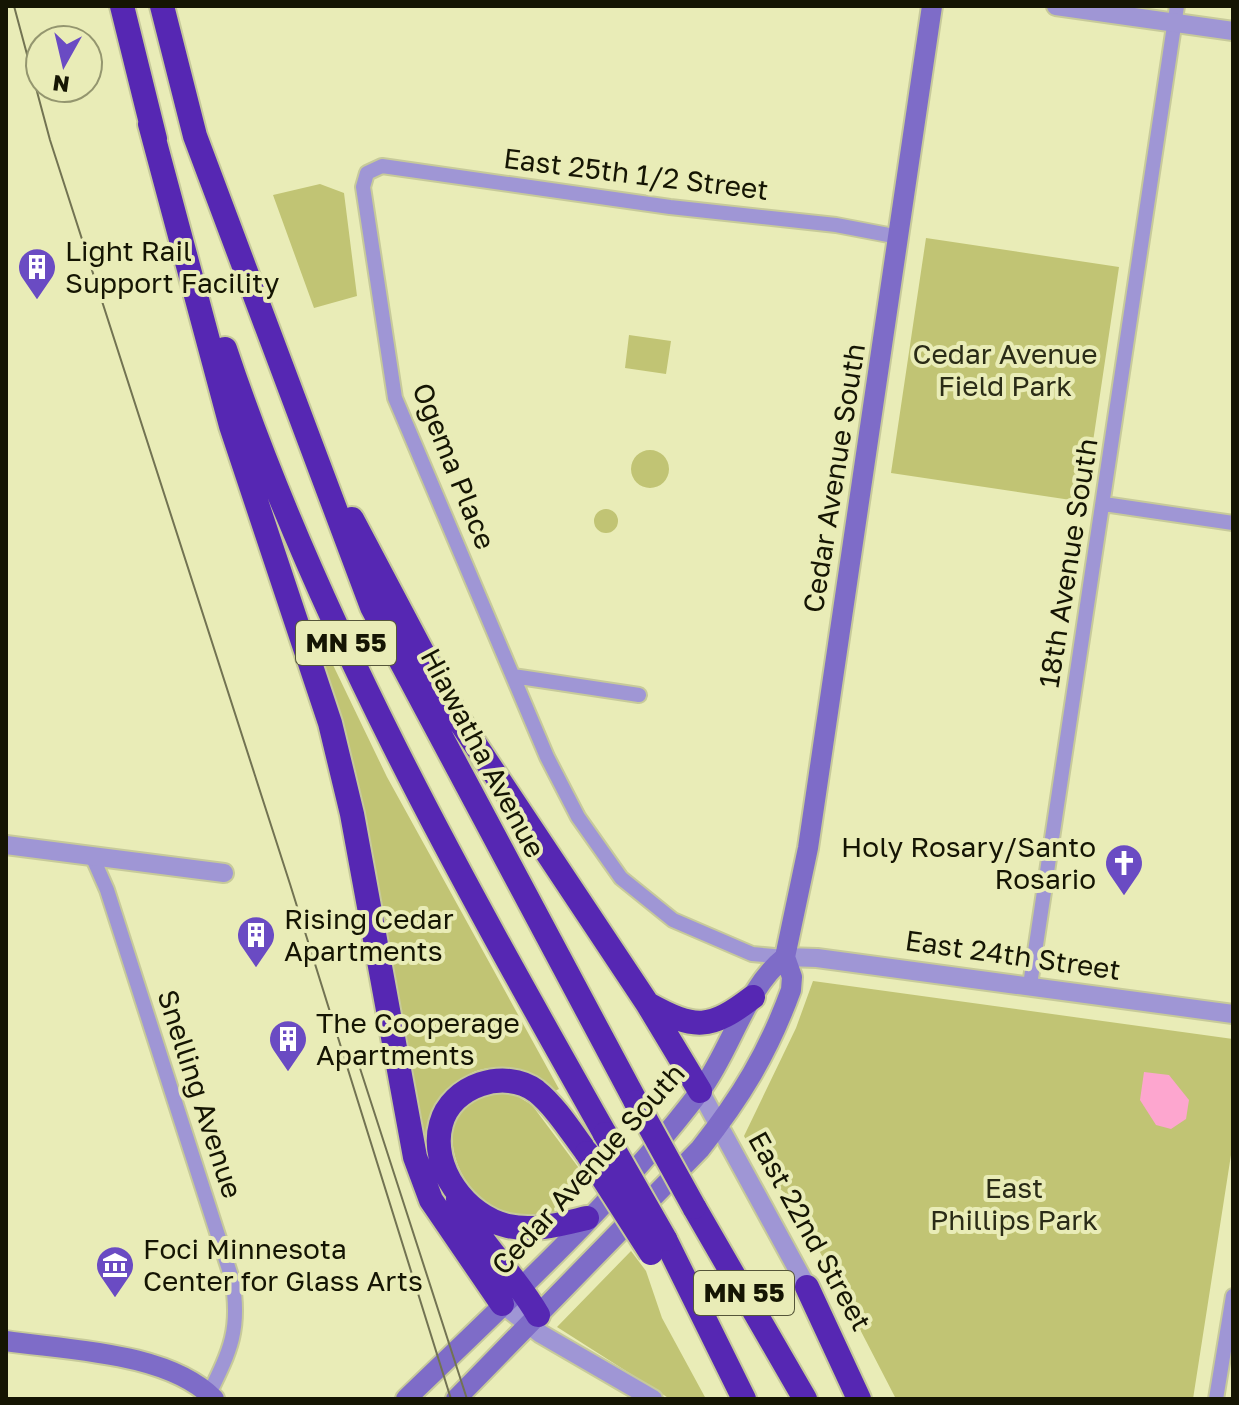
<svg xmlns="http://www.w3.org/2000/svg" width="1239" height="1405" viewBox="0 0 1239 1405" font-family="'Golos Text',sans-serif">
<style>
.green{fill:#c1c474}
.water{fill:#fda6cf}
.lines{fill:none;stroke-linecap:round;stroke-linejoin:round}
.minor-casing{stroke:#c7ca9a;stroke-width:18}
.tertiary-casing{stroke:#c7ca9a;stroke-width:22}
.secondary-casing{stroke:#c7ca9a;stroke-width:24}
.motorway-casing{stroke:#c7ca9a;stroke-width:28}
.minor{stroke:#9f96d5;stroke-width:14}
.tertiary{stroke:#9f96d5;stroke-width:18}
.secondary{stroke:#7e6cc8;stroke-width:20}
.motorway{stroke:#5627b3;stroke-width:24}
.tram{stroke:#727352;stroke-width:2}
.motorway-bridge-casing{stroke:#c7ca9a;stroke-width:28;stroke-linecap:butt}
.motorway-bridge{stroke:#5627b3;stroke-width:24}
.labels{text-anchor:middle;stroke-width:8;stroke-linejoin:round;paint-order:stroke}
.shield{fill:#e9ecb7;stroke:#555639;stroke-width:2}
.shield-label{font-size:26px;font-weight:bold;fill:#151503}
.street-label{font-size:28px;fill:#151503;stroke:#e9ecb7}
.poi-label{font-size:28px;fill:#151503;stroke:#e9ecb7;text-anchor:start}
.park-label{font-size:28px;fill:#2b2c17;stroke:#e9ecb7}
</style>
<rect width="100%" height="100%" fill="#e9ecb7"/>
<!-- green -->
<path class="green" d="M320 184 344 193 357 296 314 308 273 195Z
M926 238 1119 267 1084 502 891 473Z
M629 335 671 341 666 374 625 368Z
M631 469a19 19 0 1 1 38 0a19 19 0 1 1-38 0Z
M594 521a12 12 0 1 1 24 0a12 12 0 1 1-24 0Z
M320 638 387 777 559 1089 555 1091C532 1070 481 1054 457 1085 445 1101 437 1124 428 1142L424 1143 313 641Z
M813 981 1233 1039V1142L1193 1399H896L792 1198 768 1180 744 1136 796 1028Z
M507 1090 532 1105 590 1183 554 1208 555 1214C535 1216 518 1217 499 1210 457 1193 428 1117 482 1095 489 1092 499 1092 507 1090Z
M631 1251 646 1271 662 1318 706 1399H670L557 1327Z"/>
<!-- water -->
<path class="water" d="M1144 1072 1169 1075 1189 1100 1186 1119 1171 1129 1156 1125 1140 1100Z"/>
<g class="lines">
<!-- minor casing -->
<g class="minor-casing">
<path id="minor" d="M1104 504 1233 523
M513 676 639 695
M92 856 107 890 232 1279C241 1329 230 1351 209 1394
M785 957 752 954 673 920 621 878 578 817 547 757 395 398 363 187 367 173 382 166 670 207 836 225 899 237
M1030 985 1177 6
M1216 1399 1233 1296"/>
</g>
<!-- tertiary casing -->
<g class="tertiary-casing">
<path id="tertiary" d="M1056 6 1233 31
M6 845 224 873
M785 957 817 958 1233 1014
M700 1091 807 1287
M502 1304 541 1334 653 1399"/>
</g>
<!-- secondary casing -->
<g class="secondary-casing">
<path id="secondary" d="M6 1341C67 1350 169 1352 214 1399
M406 1399C504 1304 620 1198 701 1090 732 1048 745 989 785 957
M456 1399 700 1149C741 1097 768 1053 791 990L792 977 785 957 808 848 932 6"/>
</g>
<!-- motorway casing -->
<g class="motorway-casing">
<path id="motorway" d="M122 6 155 139
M162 6 195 136 372 607 636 1102
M150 124 231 426 330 723 352 814 415 1157 431 1200 502 1304
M225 349C317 624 463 882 605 1134
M352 519 455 714 647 1003 700 1091
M648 1004C695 1030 710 1030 753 997
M458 1199C478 1243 514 1273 538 1315
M694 1207 805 1399
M587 1218C561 1224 534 1232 508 1226 466 1217 429 1167 441 1124 451 1085 505 1068 536 1091 556 1107 572 1133 587 1153
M665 1239 744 1399
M807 1287 859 1399"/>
</g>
<!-- minor -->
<use href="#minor" class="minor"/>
<!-- tertiary -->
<use href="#tertiary" class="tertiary"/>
<!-- secondary -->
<use href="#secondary" class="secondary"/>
<!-- motorway -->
<use href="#motorway" class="motorway"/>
<!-- tram -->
<path class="tram" d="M14 6 50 140 290 884 451 1399
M357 1059 467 1399"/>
<!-- motorway-bridge casing -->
<g class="motorway-bridge-casing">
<path id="motorway-bridge" d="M636 1102 694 1207
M605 1134 665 1239
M587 1153 651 1253"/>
</g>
<!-- motorway-bridge -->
<use href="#motorway-bridge" class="motorway-bridge"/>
</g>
<!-- icons -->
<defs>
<g id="building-pin" transform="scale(2)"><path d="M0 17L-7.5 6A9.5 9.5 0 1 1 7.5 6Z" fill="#6a4bc3" stroke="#e9ecb7"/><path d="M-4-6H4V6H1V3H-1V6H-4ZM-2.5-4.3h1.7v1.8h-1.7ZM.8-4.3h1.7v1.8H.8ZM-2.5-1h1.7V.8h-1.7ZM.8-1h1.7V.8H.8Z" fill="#fff"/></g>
<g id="church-pin" transform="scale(2)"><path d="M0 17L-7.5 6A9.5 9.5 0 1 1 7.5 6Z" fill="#6a4bc3" stroke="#e9ecb7"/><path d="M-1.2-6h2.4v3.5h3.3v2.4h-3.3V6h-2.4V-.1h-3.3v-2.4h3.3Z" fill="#fff"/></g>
<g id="museum-pin" transform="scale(2)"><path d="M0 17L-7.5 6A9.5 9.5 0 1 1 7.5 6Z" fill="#6a4bc3" stroke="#e9ecb7"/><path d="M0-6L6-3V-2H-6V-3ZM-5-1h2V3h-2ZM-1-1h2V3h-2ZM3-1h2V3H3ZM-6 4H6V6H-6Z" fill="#fff"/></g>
</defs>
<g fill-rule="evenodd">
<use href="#building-pin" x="37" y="267"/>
<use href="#church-pin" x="1124" y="863"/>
<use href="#building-pin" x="256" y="935"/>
<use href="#building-pin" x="288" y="1039"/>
<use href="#museum-pin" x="115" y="1265"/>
</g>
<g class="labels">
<!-- shield labels -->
<g class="shield">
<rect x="296" y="621" width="100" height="44" rx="6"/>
<rect x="694" y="1271" width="100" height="44" rx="6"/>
</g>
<g class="shield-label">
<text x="346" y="652">MN 55</text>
<text x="744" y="1302">MN 55</text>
</g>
<!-- street labels -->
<g class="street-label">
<text transform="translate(636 174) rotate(7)" y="10">East 25th 1/2 Street</text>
<text transform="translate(454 466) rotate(68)" y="10">Ogema Place</text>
<text transform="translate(834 478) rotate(-81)" y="10">Cedar Avenue South</text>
<text transform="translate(1068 563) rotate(-81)" y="10">18th Avenue South</text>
<text transform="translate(483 753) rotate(62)" y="10">Hiawatha Avenue</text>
<text transform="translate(1013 955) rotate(8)" y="10">East 24th Street</text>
<text transform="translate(200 1094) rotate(72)" y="10">Snelling Avenue</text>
<text transform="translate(588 1169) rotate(-48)" y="10">Cedar Avenue South</text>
<text transform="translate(810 1231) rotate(61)" y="10">East 22nd Street</text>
</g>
<!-- poi labels -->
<g class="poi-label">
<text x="65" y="261">Light Rail<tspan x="65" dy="32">Support Facility</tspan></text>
<text x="1096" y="857" text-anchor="end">Holy Rosary/Santo<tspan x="1096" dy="32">Rosario</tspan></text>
<text x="284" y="929">Rising Cedar<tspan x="284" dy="32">Apartments</tspan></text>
<text x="316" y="1033">The Cooperage<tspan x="316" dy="32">Apartments</tspan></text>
<text x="143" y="1259">Foci Minnesota<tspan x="143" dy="32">Center for Glass Arts</tspan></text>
</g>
<!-- park labels -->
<g class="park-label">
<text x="1005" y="364">Cedar Avenue<tspan x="1005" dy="32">Field Park</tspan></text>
<text x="1014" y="1198">East<tspan x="1014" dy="32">Phillips Park</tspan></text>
</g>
</g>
<!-- border -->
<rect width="1239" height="1405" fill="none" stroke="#151503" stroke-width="16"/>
<!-- north arrow -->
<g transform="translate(64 64) rotate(188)"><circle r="38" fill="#e9ecb7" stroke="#94966f" stroke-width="2"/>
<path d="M0-6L14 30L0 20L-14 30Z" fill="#6a4bc3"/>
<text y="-12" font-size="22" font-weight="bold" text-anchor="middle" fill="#151503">N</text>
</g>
</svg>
